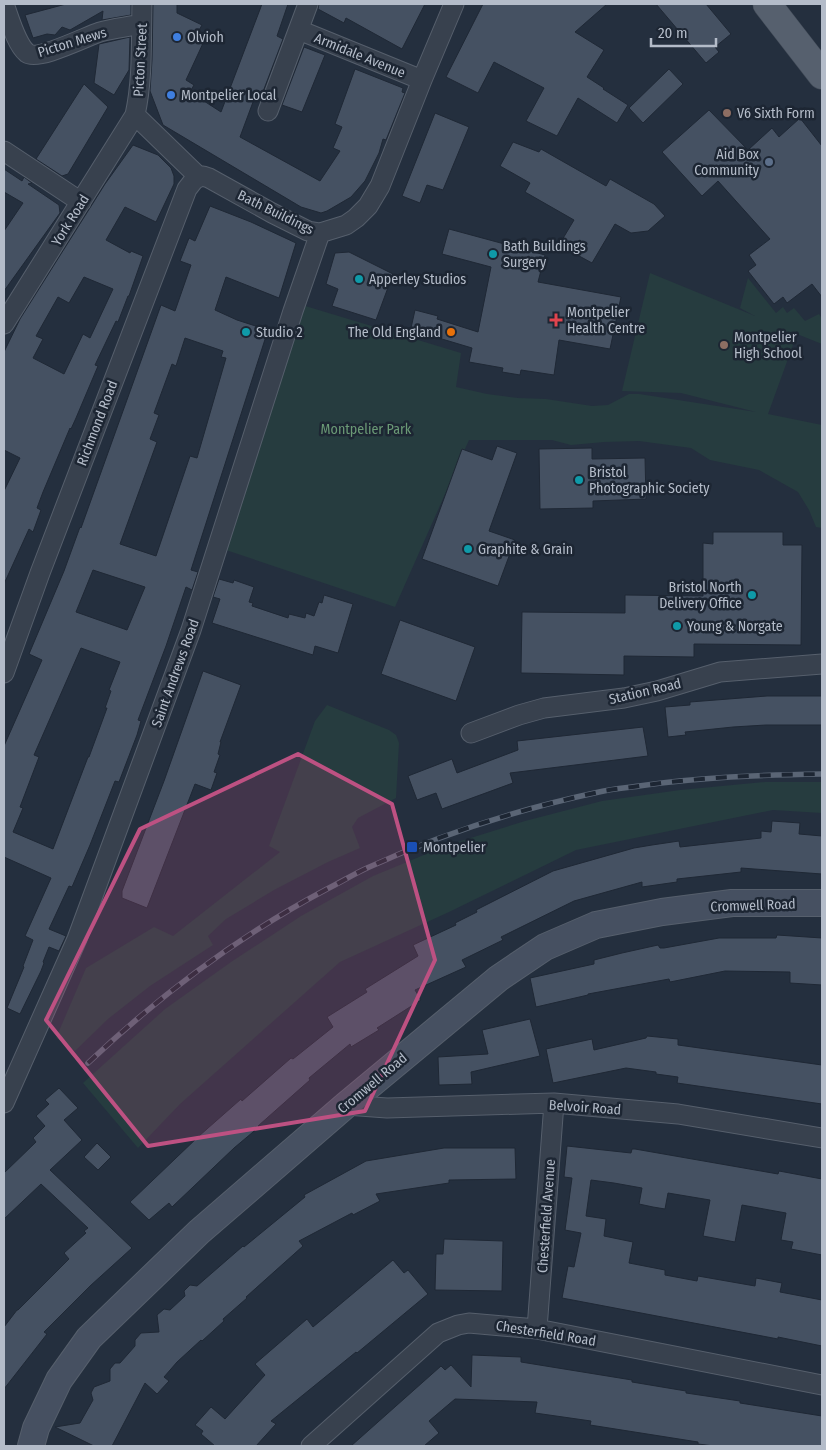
<svg xmlns="http://www.w3.org/2000/svg" width="826" height="1450" viewBox="0 0 826 1450" font-family="'Fira Sans Condensed',sans-serif">
<style>
.green{fill:#263c3f}
.building{fill:#455162;stroke:#1f2835;fill-rule:evenodd}
.lines{fill:none;stroke-linecap:round;stroke-linejoin:round}
.street-casing{stroke:#565f6c;stroke-width:21}
.secondary-casing{stroke:#565f6c;stroke-width:28}
.primary-casing{stroke:#414a57;stroke-width:29}
.street{stroke:#38414e;stroke-width:19}
.secondary{stroke:#465061;stroke-width:26}
.primary{stroke:#56606e;stroke-width:28}
.rail-casing{stroke:#5a6575;stroke-width:5.5}
.rail{stroke:#1d2633;stroke-width:4;stroke-dasharray:11;stroke-linecap:butt}
.marked{fill:#bd5182;fill-opacity:0.2;stroke:#bd5182;stroke-width:4;stroke-linejoin:round}
.shop-dot{fill:#3f7fe0;stroke:#1d2633;stroke-width:2}
.education-dot{fill:#8d6e63;stroke:#1d2633;stroke-width:2}
.service-dot{fill:#5c6f8a;stroke:#1d2633;stroke-width:2}
.culture-dot{fill:#0f9aa8;stroke:#1d2633;stroke-width:2}
.health-dot{fill:#e0444e;stroke:#1d2633;stroke-width:2}
.food-dot{fill:#e8710a;stroke:#1d2633;stroke-width:2}
.transit-dot{fill:#1a4fb4;stroke:#1d2633;stroke-width:2}
.labels{text-anchor:middle;stroke-width:5;stroke-linejoin:round;paint-order:stroke}
.poi-label{font-size:14px;fill:#b4bcc9;stroke:#1d2633;text-anchor:start}
.street-label{font-size:14px;fill:#b4bcc9;stroke:#1d2633}
.park-label{font-size:14px;fill:#6b9a76;stroke:#1d2633}
</style>
<rect width="100%" height="100%" fill="#242f3e"/>
<!-- green -->
<path class="green" d="M650 273 755 316 740 308 748 278 776 313 783 307 787 313 794 308 805 321 819 314 822 319V344L797 334 768 414 822 425V528L816 527 809 510 798 492 759 470 710 460 691 448 639 441 604 442 571 445 552 440H469L395 607 226 550 302 305 461 353 456 387 487 394 518 398 546 399 592 406 608 405 629 394H639L756 412 681 393 622 391Z
M327 705 389 730 396 735 399 743 396 798 358 818 352 827 360 848 328 862 274 890 226 919 208 936 213 945 150 986 108 1019 75 1051 56 1038 86 968 154 927 173 936 280 852 269 846 315 721Z
M765 782H822V813L773 810 576 850 449 912 340 962 180 1104 138 1148 83 1083 165 1009 231 962 301 916 373 876 448 845 525 821 602 801 680 790Z"/>
<!-- building -->
<path class="building" d="M66 4H131V15L102 20 103 11 70 30 62 27 55 35 47 34 33 38 25 15Z
M153 4H177V13L202 25 197 34 205 39 186 80 194 85 190 92 221 112 262 4H288L277 36 283 39 261 97 256 94 240 137 320 181 340 151 333 148 342 127 335 124 355 69 403 88 402 92 405 93 386 140 383 139 379 153 365 181 351 197 327 211 321 213 301 207 163 125 150 91 152 60Z
M319 4H425L402 49 346 18 344 23 318 9Z
M483 4H607L575 32 604 50 587 77 604 88 603 89 628 105 617 123 578 98 557 136 526 121 544 88 494 62 478 93 446 77Z
M656 4H706L731 34 715 47 719 52 706 63Z
M130 37 129 70 114 95 94 83 99 44Z
M304 47 325 55 302 112 282 105Z
M669 69 683 84 643 123 629 108Z
M84 84 108 107 68 174 62 176 36 159Z
M709 110 748 150 772 128 779 137 800 118 822 146V297L812 284 787 303 783 297 774 304 748 271 756 265 749 255 770 239 718 181 702 196 662 152Z
M435 113 469 127 443 190 427 185 420 203 402 196Z
M513 142 539 152 541 149 606 186 610 179 654 204 665 216 648 231 631 233 615 224 592 263 559 245 574 220 525 192 530 183 500 166Z
M133 145 158 155 171 168 174 176V184L156 222 125 207 106 240 130 253 131 251 143 256 129 296H128L118 322 116 321 95 365 98 366 76 418 71 429 70 428 43 492 37 508 41 510 33 532 29 529 4 584V491L20 458 4 450V352L20 319 105 184ZM84 277 113 289 90 338 83 334 64 374 33 358 43 339 36 336 58 297 69 303Z
M4 169 22 181 24 177 32 183 28 184 59 205 60 213 4 291V231L23 203 4 192Z
M210 206 251 222 296 243 279 298 226 277 215 310 237 320 268 330 191 570 198 572 192 590 186 587 166 646 138 720 141 721 137 735 119 782 115 781 90 845 72 887 69 886 49 929 66 936 59 951 49 947 43 962 44 963 41 971 20 1014 7 1008 24 967 23 966 33 940 25 936 51 878 4 857V746L42 660 29 654 64 571 80 527 81 528 161 305 175 311 191 265 180 261 189 238 195 241ZM185 338 223 351 221 357 226 358 197 458 190 456 156 556 120 544 157 442 150 439 159 415 154 413 172 364 176 366ZM93 570 145 587 127 630 76 612ZM81 648 120 662 109 690 111 691 105 708H107L89 757H88L53 849 13 832 23 808 20 807 39 757 34 755Z
M449 229 545 255 538 282 621 297 610 349 559 340 554 375 521 370 520 375 502 372 503 368 469 362 472 348 432 336V334L411 328 415 310 438 316 437 319 478 332 491 267 442 254Z
M349 252 393 274 376 320 332 306 338 289 326 284 335 253Z
M497 446 517 453 489 531 515 540 498 586 422 559 462 449 492 460Z
M592 448V459L645 458 646 499 593 501V508L540 509 539 449Z
M713 532H783V545H802L801 645 694 644V657L624 656V675L521 673 522 612 625 613V595L703 596V543L713 544Z
M219 579 233 583 234 580 254 587 249 602 253 603 252 606 288 618 289 614 305 618 306 613 314 616 319 602 322 603 324 595 353 604 338 653 315 646 313 655 212 623 220 599 213 597Z
M400 620 475 647 456 701 381 674Z
M203 671 241 685 220 742H221L218 754 220 755 214 772 217 773 211 790 195 784 147 908 122 898V891L164 781Z
M767 696H822V725H766L733 727 685 732 686 735 668 737 665 707 690 705V702Z
M643 727 648 756 510 773 513 783 442 809 436 793 417 800 408 776 452 759 457 773 518 750 517 741Z
M772 821 800 823 799 834 822 836V874L741 868V872L677 879V882L642 887V882L574 901 501 937 503 940 462 960 466 967 415 990 421 1000 377 1028 379 1030 351 1047 350 1044 309 1078 310 1080 258 1126 259 1127 234 1148 172 1207 169 1203 149 1220 130 1202 199 1136 241 1099 242 1101 291 1058 293 1059 333 1027 327 1017 367 992 365 989 418 956 413 945 456 925 455 923 477 912 476 910 553 871 634 848 652 845 679 841 680 847 761 838V831L771 832Z
M777 935 822 938V985L790 983V972L725 971 670 982 669 979 588 994V995L536 1007 530 978 594 964V960L622 953 658 945 660 948H664L719 938H776Z
M530 1019 540 1056 471 1072 472 1084 439 1085 438 1057 488 1054 482 1030Z
M647 1036 678 1039V1045L822 1065V1104L677 1083 678 1077 656 1074V1072L626 1068 553 1083 546 1049 592 1039 594 1050 646 1038Z
M59 1088 78 1108 64 1120 82 1140 50 1170 132 1248 90 1286 44 1332 47 1334 4 1389V1327L17 1310H18L69 1259 64 1253 86 1233 84 1231 88 1228 41 1184 4 1219V1173L36 1142 33 1138 45 1126 36 1116 49 1104 45 1100Z
M97 1143 111 1157 98 1170 84 1157Z
M567 1146 631 1153 632 1149H635L778 1174 779 1171 822 1179V1255L791 1249 793 1242 781 1240 786 1213 742 1205 735 1242 703 1236 710 1200 668 1193 665 1209 653 1207 639 1204 642 1188 614 1183 591 1180 586 1216 606 1219 604 1236 633 1242 629 1263 665 1270V1275L697 1281 698 1276 755 1286 756 1278 782 1283 780 1292 822 1300V1346L778 1337V1339L562 1298 568 1266 574 1267 581 1233 565 1230 572 1178 564 1177Z
M444 1148H515L516 1179 449 1180V1183L376 1194 380 1201 353 1215 352 1213 299 1241 303 1246 246 1297 247 1298 223 1319 224 1321 202 1341 201 1340 177 1362 164 1377 169 1381 157 1394 145 1383 112 1446H94L55 1427 80 1423 93 1400 91 1393 94 1387 110 1381V1369L115 1363H120L128 1354 135 1346V1340L141 1333 159 1332 157 1315 164 1309 170 1310 185 1296 184 1291 190 1285 197 1286 243 1246 244 1247 305 1197 304 1195 366 1161Z
M444 1239 503 1241 502 1291 435 1290 436 1254H443Z
M393 1260 404 1273 408 1270 428 1294 357 1353 356 1352 271 1421 276 1424 256 1446H215L201 1434 203 1431 195 1425 211 1407 225 1419 265 1375 255 1364 307 1319 313 1327Z
M472 1355 521 1357V1362L632 1380V1382L686 1391V1393L740 1401V1403L822 1416V1446H714L698 1444V1442L590 1425 591 1421 535 1413 537 1402 455 1399 429 1421 439 1433 424 1446H351L441 1366 445 1370 451 1365 471 1387Z"/>
<g class="lines">
<!-- street casing -->
<g class="street-casing">
<path id="street" d="M4 4C9 17 16 44 27 53 38 61 85 37 100 32 113 28 128 27 141 24
M299 30 422 80
M268 111 308 4
M135 115 199 177 203 176 209 178 272 213 308 231 320 233 346 225 356 218 368 206 380 186 422 80 454 4
M4 151 81 202
M4 324 135 115C143 79 141 41 142 4
M4 673 40 573 187 189 194 180 199 177
M471 733 519 715 544 708 624 698 657 691 720 672 822 664
M4 1103 77 939 191 630 293 311 320 233
M346 1105 387 1108 554 1103 678 1114 822 1138
M537 1329 554 1103
M311 1446 438 1333 458 1325 469 1323 537 1329 822 1385"/>
</g>
<!-- secondary casing -->
<g class="secondary-casing">
<path id="secondary" d="M31 1446 36 1428 59 1380 89 1338 199 1232 346 1105 499 978 545 947 596 925 662 912 732 903H822"/>
</g>
<!-- primary casing -->
<g class="primary-casing">
<path id="primary" d="M767 4 822 75"/>
</g>
<!-- street -->
<use href="#street" class="street"/>
<!-- secondary -->
<use href="#secondary" class="secondary"/>
<!-- primary -->
<use href="#primary" class="primary"/>
<!-- rail casing -->
<g class="rail-casing">
<path id="rail" d="M88 1063C160 995 240 935 327 889 341 882 354 874 367 868 441 834 519 809 599 792 612 789 626 788 639 786 700 777 761 775 822 774"/>
</g>
<!-- rail -->
<use href="#rail" class="rail"/>
</g>
<!-- marked area -->
<path class="marked" d="M298 754 392 804 435 960 365 1111 148 1146 46 1020 140 829Z"/>
<!-- markers -->
<g class="shop-dot">
<circle cx="177" cy="37" r="5"/>
<circle cx="171" cy="95" r="5"/>
</g>
<g class="education-dot">
<circle cx="727" cy="113" r="5"/>
<circle cx="724" cy="345" r="5"/>
</g>
<circle class="service-dot" cx="769" cy="162" r="5"/>
<g class="culture-dot">
<circle cx="493" cy="254" r="5"/>
<circle cx="359" cy="279" r="5"/>
<circle cx="246" cy="332" r="5"/>
<circle cx="579" cy="480" r="5"/>
<circle cx="468" cy="549" r="5"/>
<circle cx="752" cy="595" r="5"/>
<circle cx="677" cy="626" r="5"/>
</g>
<path class="health-dot" d="M553.5 312.5h5v5h5v5h-5v5h-5v-5h-5v-5h5z"/>
<circle class="food-dot" cx="451" cy="332" r="5"/>
<rect class="transit-dot" x="406" y="841" width="12" height="12" rx="2.5"/>
<g class="labels">
<!-- poi labels -->
<g class="poi-label">
<text x="187" y="42">Olvioh</text>
<text x="181" y="100">Montpelier Local</text>
<text x="737" y="118">V6 Sixth Form</text>
<text x="759" y="159" text-anchor="end">Aid Box<tspan x="759" dy="16">Community</tspan></text>
<text x="503" y="251">Bath Buildings<tspan x="503" dy="16">Surgery</tspan></text>
<text x="369" y="284">Apperley Studios</text>
<text x="567" y="317">Montpelier<tspan x="567" dy="16">Health Centre</tspan></text>
<text x="256" y="337">Studio 2</text>
<text x="441" y="337" text-anchor="end">The Old England</text>
<text x="734" y="342">Montpelier<tspan x="734" dy="16">High School</tspan></text>
<text x="589" y="477">Bristol<tspan x="589" dy="16">Photographic Society</tspan></text>
<text x="478" y="554">Graphite &amp; Grain</text>
<text x="742" y="592" text-anchor="end">Bristol North<tspan x="742" dy="16">Delivery Office</tspan></text>
<text x="687" y="631">Young &amp; Norgate</text>
<text x="423" y="852">Montpelier</text>
</g>
<!-- street labels -->
<g class="street-label">
<text transform="translate(72 42) rotate(-17)" y="5">Picton Mews</text>
<text transform="translate(360 55) rotate(22)" y="5">Armidale Avenue</text>
<text transform="translate(140 60) rotate(-87)" y="5">Picton Street</text>
<text transform="translate(276 212) rotate(26)" y="5">Bath Buildings</text>
<text transform="translate(70 220) rotate(-58)" y="5">York Road</text>
<text transform="translate(97 423) rotate(-69)" y="5">Richmond Road</text>
<text transform="translate(175 673) rotate(-70)" y="5">Saint Andrews Road</text>
<text transform="translate(645 691) rotate(-13)" y="5">Station Road</text>
<text transform="translate(753 905) rotate(-2)" y="5">Cromwell Road</text>
<text transform="translate(372 1083) rotate(-40)" y="5">Cromwell Road</text>
<text transform="translate(585 1107) rotate(4)" y="5">Belvoir Road</text>
<text transform="translate(546 1216) rotate(-86)" y="5">Chesterfield Avenue</text>
<text transform="translate(546 1333) rotate(9)" y="5">Chesterfield Road</text>
</g>
<!-- park labels -->
<g class="park-label">
<text x="366" y="434">Montpelier Park</text>
</g>
</g>
<!-- border -->
<rect width="826" height="1450" fill="none" stroke="#b4bcc9" stroke-width="10"/>
<!-- scale -->
<path d="M651 38v8h65v-8" fill="none" stroke="#b4bcc9" stroke-width="2.5"/>
<text x="658" y="38" font-size="15" fill="#b4bcc9" stroke="#1d2633" stroke-width="4" paint-order="stroke">20 m</text>
</svg>
